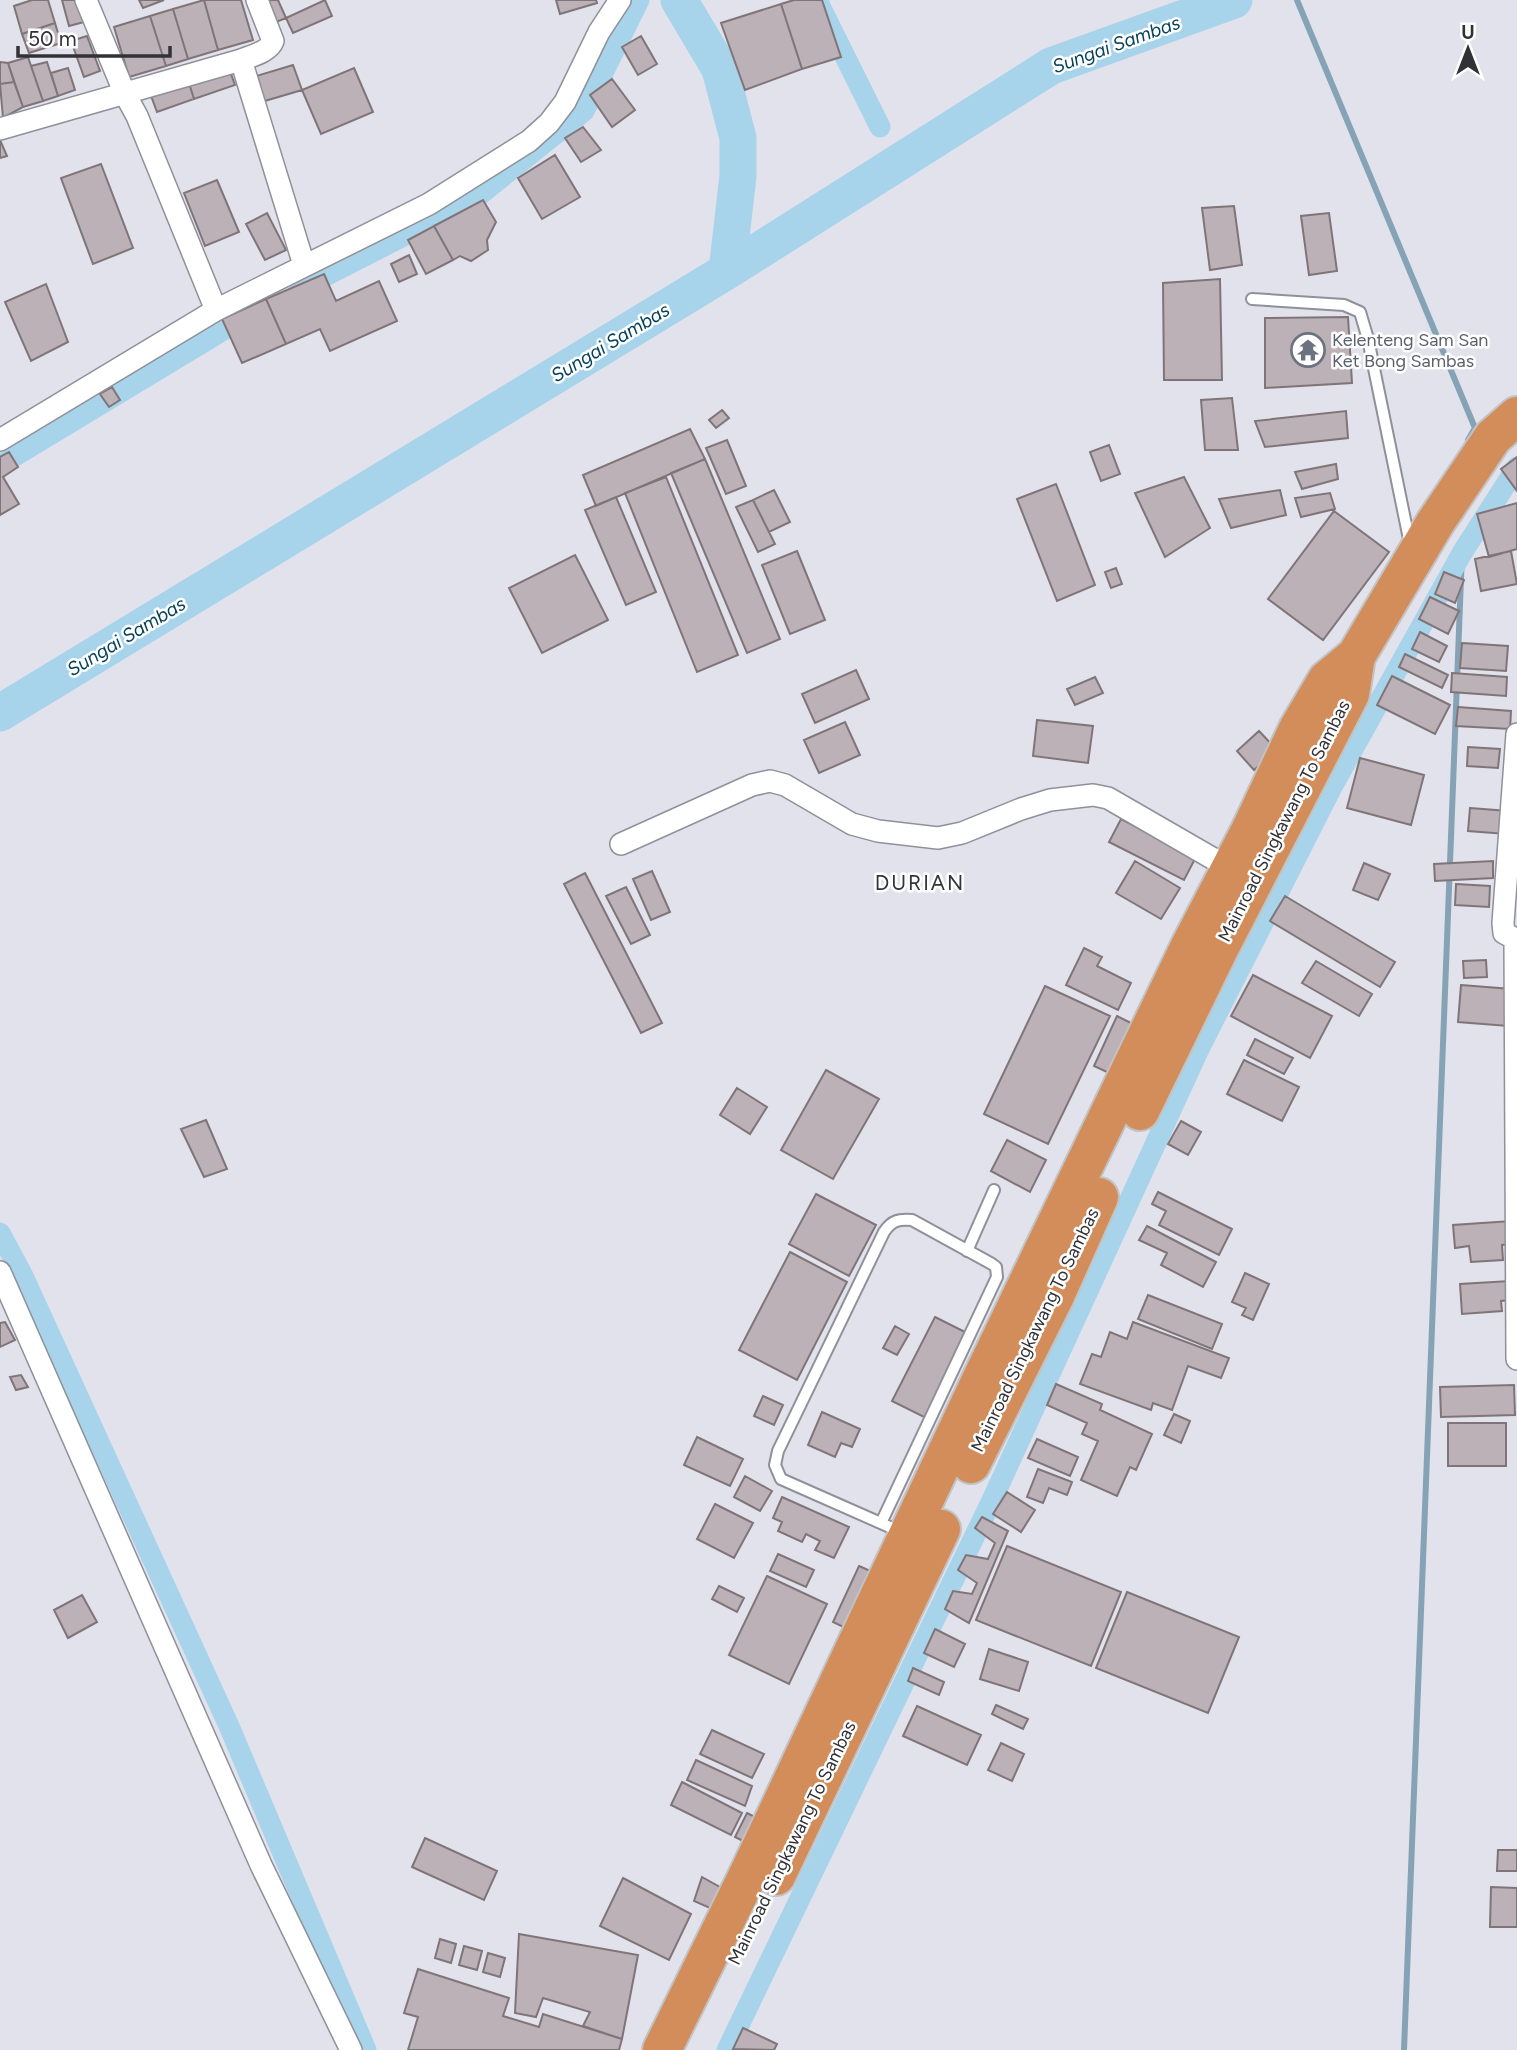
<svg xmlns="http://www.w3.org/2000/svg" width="1517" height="2050" viewBox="0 0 1517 2050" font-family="Figtree,sans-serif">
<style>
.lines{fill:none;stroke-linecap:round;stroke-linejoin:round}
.stream{stroke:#85a3b5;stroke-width:6}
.canal{stroke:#a8d4eb;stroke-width:21}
.river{stroke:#a8d4eb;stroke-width:37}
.building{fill:#bcb1b6;stroke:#7f7579;stroke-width:2}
.lane-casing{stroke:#8f9099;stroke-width:14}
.street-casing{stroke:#8f9099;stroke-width:24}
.highway-casing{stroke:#c2c2c3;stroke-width:42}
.lane{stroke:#fff;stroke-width:10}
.street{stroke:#fff;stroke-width:21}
.highway{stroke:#d28d5b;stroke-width:38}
.labels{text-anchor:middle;stroke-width:5;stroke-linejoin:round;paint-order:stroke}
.worship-label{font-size:18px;fill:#5b616d;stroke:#fff;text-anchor:start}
.street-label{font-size:18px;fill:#323236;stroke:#fff}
.water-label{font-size:19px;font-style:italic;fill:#06425a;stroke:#fff}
.quarter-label{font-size:21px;letter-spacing:2px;fill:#33333b;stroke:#fff}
</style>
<rect width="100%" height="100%" fill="#e2e2ec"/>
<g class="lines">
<!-- stream -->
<path class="stream" d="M1297 0 1475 428 1468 440
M1404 2050 1462 553"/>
<!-- canal -->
<path class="canal" d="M817 0 880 127
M300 289 472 201 584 111 639 0
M0 465 250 314
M0 1233 23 1276 229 1726 366 2050
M727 2050 993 1498 1198 1051 1332 787 1462 553 1517 467"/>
<!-- river -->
<path class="river" d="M679 0 720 69 738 138V176L727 271
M0 713 727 271 1051 66 1234 0"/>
</g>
<!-- building -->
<path class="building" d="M32 0H48L55 23 22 34 14 6Z
M62 0H78L84 22 69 26Z
M139 0H164L143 8Z
M204 0H241L253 40 218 50Z
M204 0 218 50 188 59 173 9Z
M264 0H278L286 18 274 23Z
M325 0 332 16 293 33 286 18Z
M556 0H596L597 3 560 14Z
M794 0H822L841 57 802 69 781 4Z
M781 4 802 69 745 90 721 23Z
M173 9 188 59 166 66 150 16Z
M150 16 166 66 129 77 114 27Z
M55 23 61 43 29 53 22 34Z
M87 36 100 71 84 77 71 41Z
M641 36 657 64 638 75 622 47Z
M28 57 43 101 23 107 8 63Z
M0 62 8 63 14 82 0 84Z
M47 62 58 96 43 101 31 66Z
M293 65 302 90 258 103 250 78Z
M228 66 235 85 194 99 188 80Z
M68 68 75 90 58 96 51 73Z
M354 68 373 112 321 134 302 90Z
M612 79 635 110 612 127 590 95Z
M188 80 194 99 157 112 150 93Z
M14 82 23 107 3 118 0 84Z
M583 127 601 150 581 162 565 138Z
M0 140 7 156 0 158Z
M555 155 580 197 542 219 518 178Z
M101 164 133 248 93 264 61 178Z
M217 180 239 232 205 246 184 193Z
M483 200 496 222 487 240 488 250 471 261 460 256 453 260 434 226Z
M1234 206 1242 265 1210 270 1202 208Z
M267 213 286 250 265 260 246 224Z
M1329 213 1337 271 1309 275 1301 216Z
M434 226 453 260 426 274 408 240Z
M409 255 417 274 399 282 391 264Z
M324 274 336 301 379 281 397 321 330 351 320 329 286 344 266 299Z
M1220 279 1222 380H1164L1163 283Z
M46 284 68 342 31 361 5 302Z
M266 299 286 344 242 363 222 319Z
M1348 317 1352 383 1265 388V318Z
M112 387 120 400 109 407 100 394Z
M1232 398 1238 450H1205L1201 400Z
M722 410 729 418 716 428 709 420Z
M1346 411 1348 438 1265 447 1255 421Z
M690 429 705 459 596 506 583 475Z
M727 440 746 486 726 494 706 448Z
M1109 445 1120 474 1101 481 1090 452Z
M9 452 18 467 3 477 19 504 0 515V457Z
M1517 457V491L1501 469Z
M705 459 780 639 747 653 671 473Z
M1336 464 1338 479 1302 489 1295 472Z
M666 477 738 655 697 672 625 493Z
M1184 477 1210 528 1165 557 1135 493Z
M1056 484 1095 585 1057 601 1017 499Z
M774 490 790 522 769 532 753 500Z
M1280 490 1286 515 1231 528 1219 499Z
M1330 493 1335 509 1301 517 1295 498Z
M616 497 656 592 626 605 585 510Z
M753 500 775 544 758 552 736 507Z
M1517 503V549L1489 557 1477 514Z
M1334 511 1389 552 1323 640 1268 599Z
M797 551 825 620 790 634 762 565Z
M1511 551 1517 584 1481 591 1475 559Z
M575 555 608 620 542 653 509 588Z
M1116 568 1122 584 1111 588 1105 572Z
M1444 572 1464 580 1455 603 1435 594Z
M1430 597 1459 611 1448 634 1419 619Z
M1420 632 1447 646 1439 662 1412 649Z
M1462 643 1508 646 1506 671 1460 668Z
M1405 654 1448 675 1442 688 1399 667Z
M856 670 869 699 815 723 802 694Z
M1452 673 1507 677 1506 696 1451 692Z
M1392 676 1450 705 1435 734 1377 705Z
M1095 677 1103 693 1075 705 1067 689Z
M1458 707 1511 711 1510 729 1456 726Z
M1037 720 1093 726 1088 763 1033 756Z
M845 722 860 755 819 773 804 740Z
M1259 731 1277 750 1254 770 1237 751Z
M1468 747 1500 749 1498 768 1467 766Z
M1360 758 1424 775 1411 825 1347 808Z
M1470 808 1508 811 1506 834 1468 831Z
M1121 819 1196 857 1184 880 1109 842Z
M1135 861 1180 888 1161 919 1116 893Z
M1493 861V878L1435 881 1434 864Z
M1364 863 1390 874 1378 900 1353 890Z
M652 871 670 912 651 920 633 879Z
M585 873 662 1023 641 1033 564 884Z
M1456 884 1490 886 1489 907 1455 905Z
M626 887 650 935 631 944 606 896Z
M1285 896 1395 962 1380 987 1270 921Z
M1084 948 1102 957 1097 966 1131 983 1118 1010 1066 985Z
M1486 960 1487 977 1464 978 1463 961Z
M1316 961 1372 994 1359 1016 1302 983Z
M1253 975 1332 1016 1310 1058 1231 1016Z
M1461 985 1511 989 1508 1026 1458 1022Z
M1045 986 1110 1016 1048 1144 984 1114Z
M1117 1016 1133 1024 1109 1073 1094 1066Z
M1255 1039 1293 1058 1284 1074 1247 1055Z
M1244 1060 1299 1087 1282 1121 1227 1094Z
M826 1070 879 1099 833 1179 781 1150Z
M737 1088 767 1107 750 1134 720 1115Z
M206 1120 227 1169 204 1177 181 1129Z
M1181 1121 1201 1132 1188 1155 1168 1144Z
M1007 1140 1046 1160 1030 1192 991 1171Z
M1158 1192 1232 1229 1219 1255 1159 1225 1166 1211 1152 1204Z
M816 1194 876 1225 849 1276 789 1244Z
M1511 1221 1513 1244 1502 1245 1503 1260 1471 1262 1469 1246 1455 1248 1453 1225Z
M1147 1226 1216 1262 1203 1287 1161 1265 1167 1253 1139 1240Z
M790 1252 847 1282 797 1380 739 1350Z
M1245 1273 1269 1284 1253 1320 1242 1315 1246 1308 1232 1302Z
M1510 1281 1511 1300 1501 1301 1502 1311 1462 1314 1460 1284Z
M1148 1295 1222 1324 1212 1349 1138 1319Z
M935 1317 969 1334 926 1418 892 1401Z
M5 1322 15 1340 0 1347V1323Z
M1133 1322 1229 1358 1221 1378 1188 1366 1172 1410 1153 1403 1151 1410 1080 1384 1092 1354 1101 1357 1110 1332 1127 1339Z
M895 1326 909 1334 897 1355 883 1348Z
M21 1375 28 1387 16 1390 10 1377Z
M1056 1384 1102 1404 1100 1410 1152 1434 1136 1470 1130 1467 1117 1496 1081 1480 1098 1441 1082 1434 1087 1423 1047 1405Z
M1514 1385 1515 1415 1441 1417 1440 1387Z
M763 1396 783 1405 774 1425 754 1416Z
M822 1412 860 1429 852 1447 841 1443 835 1457 808 1445Z
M1174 1414 1190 1421 1181 1443 1164 1435Z
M1448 1423H1506V1466H1448Z
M697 1437 743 1459 730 1486 684 1465Z
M1037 1439 1078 1457 1070 1476 1028 1458Z
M1038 1469 1072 1482 1067 1495 1049 1488 1043 1503 1027 1497Z
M745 1476 772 1491 760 1511 734 1497Z
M1007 1492 1035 1510 1021 1532 993 1514Z
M782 1497 849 1527 834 1558 815 1550 820 1541 806 1534 802 1542 778 1531 782 1522 773 1518Z
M715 1504 753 1523 734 1558 697 1539Z
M982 1517 1008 1531 969 1623 945 1609 953 1591 972 1594 977 1583 958 1570 966 1555 988 1559 995 1543 975 1528Z
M1007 1546 1121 1592 1091 1666 976 1620Z
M778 1554 814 1570 806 1587 770 1571Z
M859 1566 882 1576 856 1633 833 1622Z
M767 1576 827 1604 789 1684 729 1655Z
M719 1586 744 1598 737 1612 712 1599Z
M1127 1592 1239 1637 1208 1713 1096 1668Z
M82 1595 97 1622 68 1638 54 1610Z
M935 1629 965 1644 954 1667 924 1653Z
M989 1649 1028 1662 1019 1691 980 1679Z
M913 1668 944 1682 939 1695 908 1681Z
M996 1705 1028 1719 1023 1729 992 1714Z
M917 1706 981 1735 967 1765 903 1736Z
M712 1730 764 1754 752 1778 700 1754Z
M1001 1743 1024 1754 1012 1781 988 1770Z
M696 1760 752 1786 745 1806 687 1780Z
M682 1782 742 1813 731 1835 671 1805Z
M747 1813 763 1821 751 1845 735 1837Z
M425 1838 497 1871 484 1900 412 1867Z
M1498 1850H1517V1871H1497Z
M702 1877 727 1891 719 1912 694 1901Z
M623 1878 691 1914 669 1960 600 1926Z
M1491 1887 1517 1888V1927H1490Z
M519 1934 638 1955 622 2039 583 2026 590 2012 543 1998 536 2017 515 2013Z
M440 1939 456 1944 451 1963 435 1958Z
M464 1946 482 1951 477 1970 459 1965Z
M488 1953 505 1958 500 1977 483 1972Z
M418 1969 509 1998 503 2016 539 2027 543 2014 622 2039 619 2050H408L418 2017 404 2013Z
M743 2028 777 2044 774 2050 733 2049Z"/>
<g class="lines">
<!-- lane casing -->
<g class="lane-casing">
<path id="lane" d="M1252 299 1344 305 1360 312 1368 339 1410 544
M967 1251 994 1190
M881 1523 997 1277 996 1267 992 1264 912 1220C899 1219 892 1220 884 1232L778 1451 775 1465 781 1479 901 1532"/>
</g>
<!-- street casing -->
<g class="street-casing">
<path id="street" d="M86 0 125 94 137 116 216 310
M241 60 304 265
M0 129 241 60C251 56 269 52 273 41L257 0
M0 440 216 310 429 204 529 141 549 123 565 102 599 32 620 0
M1517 734 1503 923 1504 933 1517 940
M621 844 752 785 770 781 785 785 852 824 878 831 938 838 962 833 1021 809 1050 800 1093 795 1108 798 1231 869
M1515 940 1517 1359
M0 1272 261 1865 351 2050"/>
</g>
<!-- highway casing -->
<g class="highway-casing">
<path id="highway" d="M1140 1111 1218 951 1350 694 1356 656
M971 1464 1055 1296 1099 1197
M776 1876 941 1529
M662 2050 748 1875 981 1380 1190 946 1250 831 1298 729 1327 680 1356 656 1435 523 1493 437 1517 416"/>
</g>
<!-- lane -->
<use href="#lane" class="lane"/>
<!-- street -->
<use href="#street" class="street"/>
<!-- highway -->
<use href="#highway" class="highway"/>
</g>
<!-- icons -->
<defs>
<g id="temple-ring" transform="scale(1.75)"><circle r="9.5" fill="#fff" stroke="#6b7280" stroke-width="1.5"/><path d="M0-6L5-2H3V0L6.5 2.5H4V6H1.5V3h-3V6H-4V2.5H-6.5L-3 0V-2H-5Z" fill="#6b7280"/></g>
</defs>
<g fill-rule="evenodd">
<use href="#temple-ring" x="1308" y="350"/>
</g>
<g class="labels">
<!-- worship labels -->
<g class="worship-label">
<text x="1332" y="346">Kelenteng Sam San<tspan x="1332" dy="21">Ket Bong Sambas</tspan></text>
</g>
<!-- street labels -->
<g class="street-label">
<text transform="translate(1284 821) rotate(-63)" y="6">Mainroad Singkawang To Sambas</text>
<text transform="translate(1035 1330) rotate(-64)" y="6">Mainroad Singkawang To Sambas</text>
<text transform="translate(792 1843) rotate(-64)" y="6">Mainroad Singkawang To Sambas</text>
</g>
<!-- water labels -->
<g class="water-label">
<text transform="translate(1116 44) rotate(-20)" y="7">Sungai Sambas</text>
<text transform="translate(610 342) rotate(-31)" y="7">Sungai Sambas</text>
<text transform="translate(126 636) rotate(-31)" y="7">Sungai Sambas</text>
</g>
<!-- quarter labels -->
<g class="quarter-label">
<text x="920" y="890">DURIAN</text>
</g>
</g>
<!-- north arrow -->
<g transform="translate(1468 49)" stroke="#ffffff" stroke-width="5" paint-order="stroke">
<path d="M0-5L12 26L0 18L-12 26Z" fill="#323236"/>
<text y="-10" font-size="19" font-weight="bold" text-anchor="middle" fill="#323236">U</text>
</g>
<!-- scale -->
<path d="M18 46v10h152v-10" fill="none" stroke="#323236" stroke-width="3.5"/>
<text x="28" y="46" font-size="21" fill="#323236" stroke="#ffffff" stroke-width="5" paint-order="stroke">50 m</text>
</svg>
